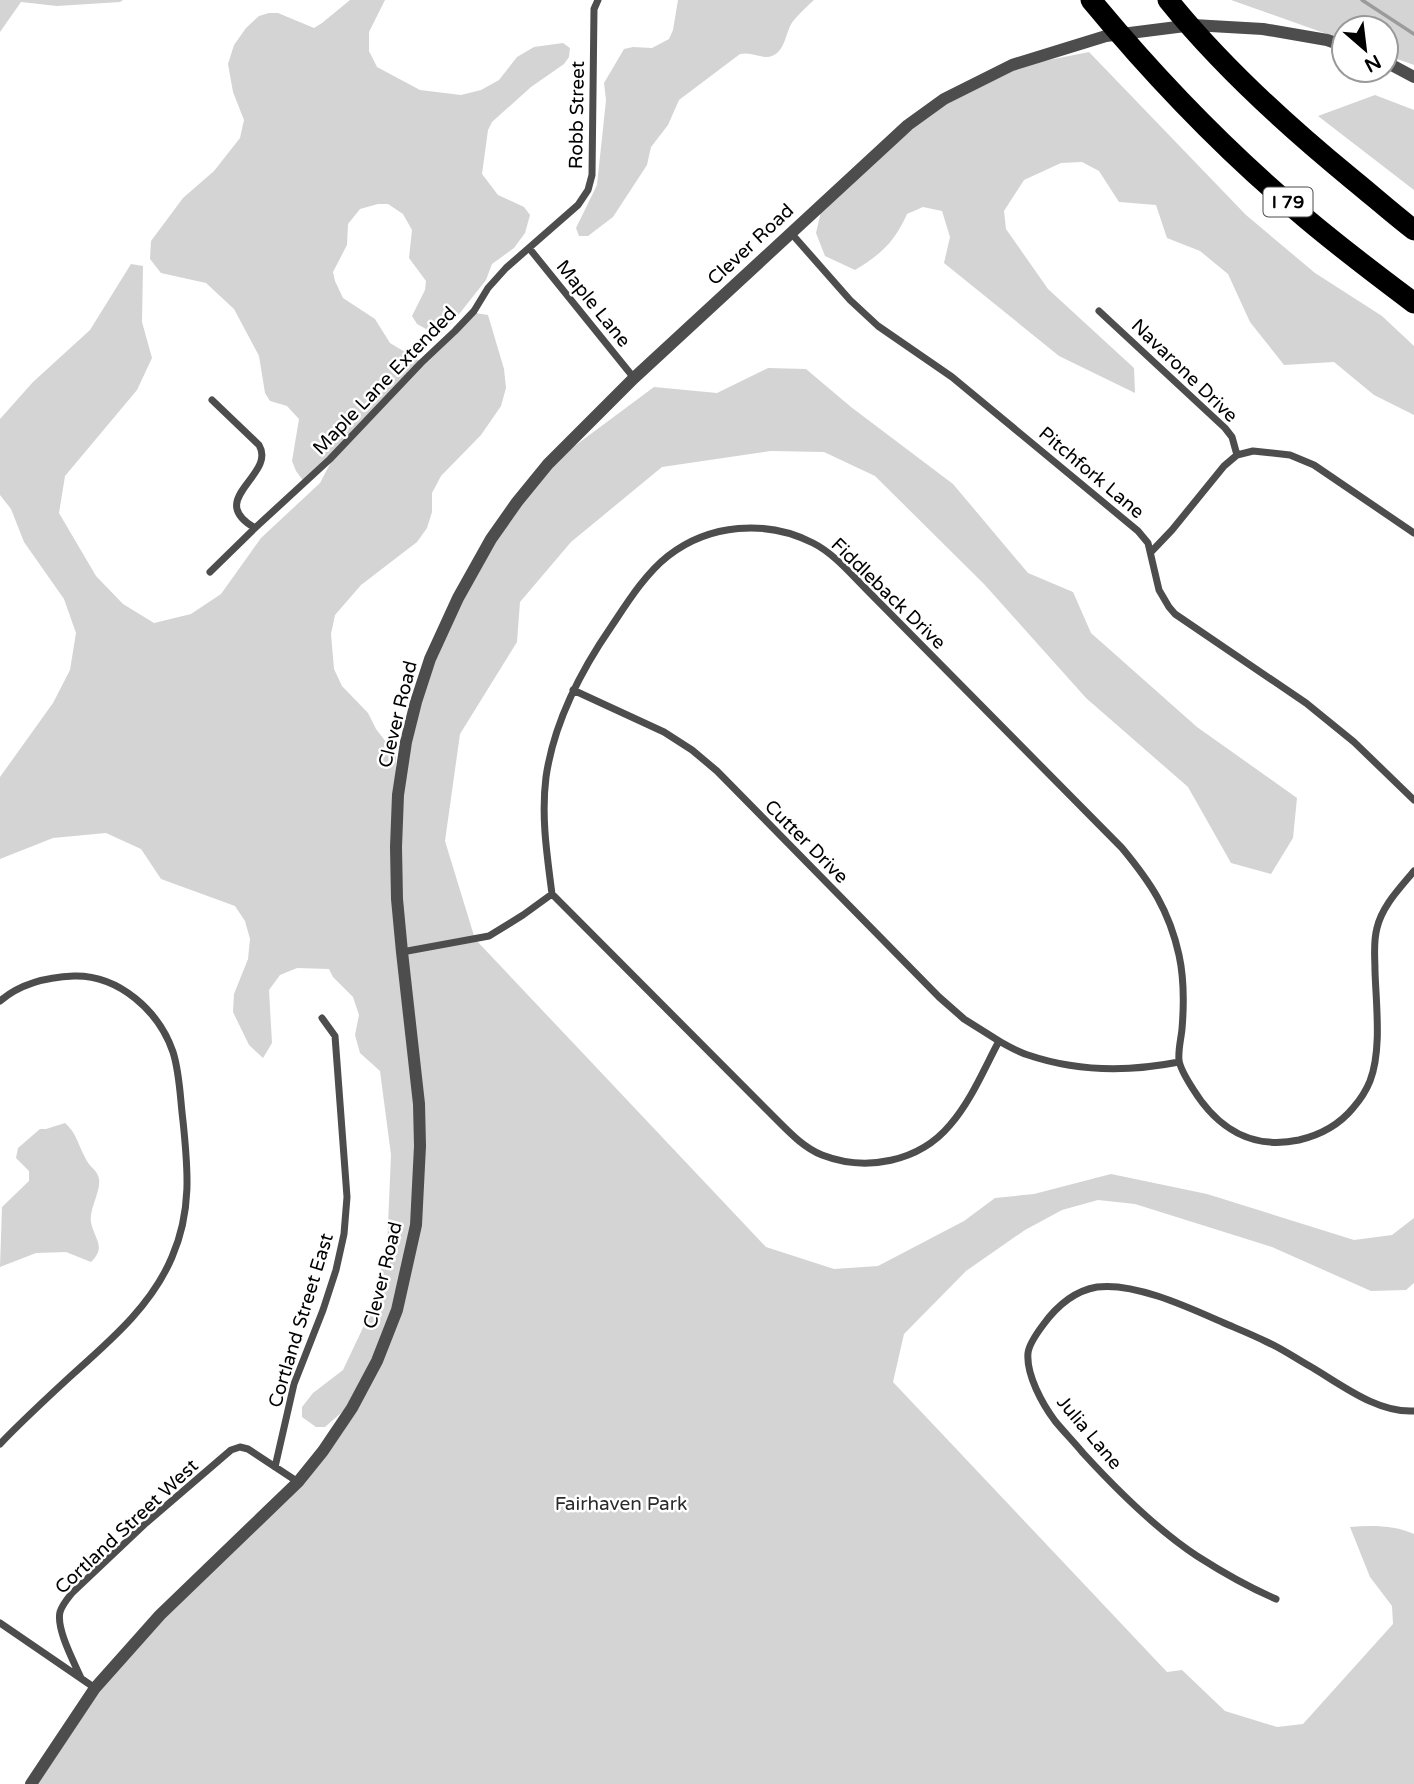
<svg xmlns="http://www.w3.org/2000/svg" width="1414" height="1784" viewBox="0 0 1414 1784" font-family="'Varela Round',sans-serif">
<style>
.green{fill:#d4d4d4}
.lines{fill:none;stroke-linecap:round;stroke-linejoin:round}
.stream{stroke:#9b9b9b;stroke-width:3.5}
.minor{stroke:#4d4d4d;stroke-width:7}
.tertiary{stroke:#4d4d4d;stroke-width:12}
.motorway{stroke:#000;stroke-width:21}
.labels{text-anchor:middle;stroke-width:5;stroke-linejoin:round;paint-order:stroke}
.shield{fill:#fff;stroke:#4c4c4c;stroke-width:2}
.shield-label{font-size:18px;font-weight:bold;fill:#000}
.street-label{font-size:19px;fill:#000;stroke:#fff}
.park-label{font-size:19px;fill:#2b2b2b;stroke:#fff}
</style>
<rect width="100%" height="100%" fill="#fff"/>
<!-- green -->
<path class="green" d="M0 0H123L120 2 57 6 21 2 0 32Z
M350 0H385L369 32V51L377 67 420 90 461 95 481 90 499 80 517 57 534 47 563 43 570 48 569 57 564 64 531 87 492 122 488 130 482 174 498 195 524 207 530 215 525 233 514 248 492 264 486 280 452 323 426 329 417 324 412 316 425 290 426 281 409 258 412 230 403 214 388 204H378L360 209 348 224 347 245 333 272 335 281 343 298 375 319 390 343 420 361 304 482 296 471 292 461 299 419 287 406 270 401 265 393 259 356 234 309 206 283 161 273 150 259 151 241 183 198 214 171 240 138 244 120 233 92 228 64 234 45 246 28 259 16 269 13H278L314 28 322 23Z
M678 0H814C807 6 800 13 794 20 785 30 787 50 772 56 763 60 753 51 740 54L679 100 668 125 651 147 647 165 613 217 588 236H579L576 228 597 185 606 100 604 83 624 49 633 47 652 48 669 39 673 30Z
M1231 0H1414V65L1386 55V28H1344V40Z
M1089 52 1246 215 1315 273 1382 316 1414 346V415L1374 395 1334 362 1284 365 1250 322 1228 274 1200 251 1167 238 1156 205 1119 202 1099 171 1082 162 1061 163 1024 180 1004 211 1006 229 1048 289 1134 368 1135 393 1059 356 944 263 950 237 942 211 923 207 907 214C894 243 881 254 855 270L825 256 816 233 822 207 945 101 1013 67Z
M1375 95 1414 110V190L1318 116Z
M131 264 143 266 142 322 152 358 137 390 65 476 59 513 96 576 123 604 154 623 191 614 221 594 261 538 320 483 332 460 423 364 476 313 488 315 504 369 506 388 501 406 481 435 441 476 432 493V512L427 528 417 542 361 585 335 615 331 634 334 669 342 686 368 713 376 729 396 755 395 847 416 1106 411 1225 394 1310 374 1360 349 1406 325 1427H316L302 1417V1407L313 1393 343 1370 368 1317 387 1248 391 1155 380 1071 360 1053 355 1035 359 1015 353 997 333 977 329 969 297 968 280 975 269 990 272 1043 263 1058 249 1045 233 1012 234 994 248 959 250 939 245 921 235 906 161 879 141 849 106 833 53 838 0 859V777L53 703 70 670 76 633 64 599 24 542 11 509 0 495V419L33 382 90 330Z
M768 368 806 369 851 407 953 484 1028 573 1073 592 1091 633 1197 727 1297 798 1293 838 1271 874 1231 863 1188 787 1086 698 984 584 875 476 824 452 771 451 662 467 571 542 520 602 517 642 460 734 445 841 475 939 766 1247 834 1269 878 1266 964 1221 995 1198 1034 1194 1111 1174 1207 1194 1354 1240 1392 1235 1414 1218V1283L1406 1290 1371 1291 1272 1247 1135 1204 1098 1200 1062 1210 1025 1230 966 1271 904 1334 893 1382 1167 1672 1182 1670 1225 1711 1277 1727 1303 1724 1393 1624 1392 1606 1370 1577 1350 1527C1371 1525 1395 1525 1414 1534V1784H31L95 1688 298 1482 377 1361 416 1225 420 1146 402 952 400 795 431 659 492 540 549 465 654 387 717 393Z
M65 1123C77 1133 79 1148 87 1161 90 1167 98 1171 99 1179 101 1191 89 1209 91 1222 94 1239 107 1247 91 1262L66 1252 36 1253 0 1267 2 1207 29 1181V1171L16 1158 18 1148 40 1129H46Z"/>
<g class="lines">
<!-- stream -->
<path class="stream" d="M1362 0 1414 34"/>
<!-- minor -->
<path class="minor" d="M791 233 850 300 878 326 952 377 1138 531 1148 543 1159 590 1169 607 1175 614 1306 703 1354 742 1414 800
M529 248 634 378
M1099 311 1225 428 1232 437 1237 455
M212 400 259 445C277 475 204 499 255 528
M1151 552 1172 530 1224 466 1237 455 1253 451 1290 455 1314 465 1414 533
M210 572 255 528 330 459 421 363 455 331 474 311 488 288 506 268 578 205 588 190 592 175 594 9 598 0
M573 690 664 732 692 750 717 771 939 997 964 1019 999 1041
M402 952 489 936 523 915 552 894
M0 1001C21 983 47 977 74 976 119 975 159 1011 173 1052 180 1074 180 1098 183 1121 188 1169 192 1211 172 1257 152 1305 111 1340 73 1374 48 1397 24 1419 0 1444
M1179 1062C1128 1072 1078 1072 1028 1055 1018 1052 1008 1046 999 1041 984 1069 971 1101 950 1125 919 1162 866 1172 822 1155 804 1148 789 1132 776 1119L552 894C547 855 541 817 546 777 554 722 580 672 611 627 627 603 645 574 668 556 709 524 766 519 813 543 833 553 850 573 865 588L1122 848C1151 883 1169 910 1179 955 1184 978 1184 1005 1182 1029 1181 1039 1178 1050 1179 1060 1180 1069 1188 1081 1193 1089 1217 1128 1252 1150 1299 1140 1320 1135 1339 1125 1353 1108 1360 1100 1366 1091 1370 1081 1382 1050 1376 1004 1375 971 1375 957 1373 942 1377 928 1382 906 1400 888 1414 871
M275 1467 294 1384 323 1310 336 1270 344 1234 347 1197 335 1036 322 1018
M1276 1599C1248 1587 1222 1572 1197 1556 1156 1529 1116 1489 1083 1453 1074 1442 1064 1432 1055 1421 1043 1405 1026 1375 1028 1353 1029 1344 1037 1333 1043 1325 1056 1307 1074 1291 1097 1287 1135 1282 1190 1308 1224 1323 1238 1329 1253 1335 1267 1342 1283 1349 1298 1360 1313 1368 1343 1386 1378 1413 1414 1411
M0 1623 95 1688
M81 1678C74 1662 56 1629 60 1612 62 1605 68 1598 72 1593L146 1523 231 1450 240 1447 248 1449 298 1482"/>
<!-- tertiary -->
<path class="tertiary" d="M1386 62 1414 77
M31 1784 95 1688 160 1615 298 1482 323 1451 352 1408 377 1361 397 1310 416 1225 420 1146 419 1104 402 952 397 899 396 847 398 795 406 742 416 702 430 659 458 598 491 539 517 502 548 464 634 378 908 125 944 99 1012 65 1106 36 1193 25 1263 29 1327 40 1344 46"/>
<!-- motorway -->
<path class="motorway" d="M1091 0C1153 75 1222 147 1296 210 1334 243 1374 273 1414 303
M1168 0C1222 67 1286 125 1352 179 1373 196 1393 214 1414 230"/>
</g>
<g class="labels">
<!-- shield labels -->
<rect class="shield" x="1263.5" y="187.5" width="49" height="29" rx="5"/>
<g class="shield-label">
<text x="1288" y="208">I 79</text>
</g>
<!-- street labels -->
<g class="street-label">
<text transform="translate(576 115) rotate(-89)" y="7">Robb Street</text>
<text transform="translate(750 244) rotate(-43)" y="7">Clever Road</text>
<text transform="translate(594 303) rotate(51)" y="7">Maple Lane</text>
<text transform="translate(1185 370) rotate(44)" y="7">Navarone Drive</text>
<text transform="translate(384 380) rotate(-46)" y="7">Maple Lane Extended</text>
<text transform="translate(1092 472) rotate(40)" y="7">Pitchfork Lane</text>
<text transform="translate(889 593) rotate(44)" y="7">Fiddleback Drive</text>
<text transform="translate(397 714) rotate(-76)" y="7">Clever Road</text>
<text transform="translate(807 841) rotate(45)" y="7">Cutter Drive</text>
<text transform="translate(382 1275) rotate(-76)" y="7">Clever Road</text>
<text transform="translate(300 1320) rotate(-73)" y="7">Cortland Street East</text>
<text transform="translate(1090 1432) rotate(50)" y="7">Julia Lane</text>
<text transform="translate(126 1526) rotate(-43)" y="7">Cortland Street West</text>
</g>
<!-- park labels -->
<g class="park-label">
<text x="621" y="1510">Fairhaven Park</text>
</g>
</g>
<!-- north arrow -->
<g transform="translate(1365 49) rotate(152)"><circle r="33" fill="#ffffff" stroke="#999999" stroke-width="2"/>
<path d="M0-5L12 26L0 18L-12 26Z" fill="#000000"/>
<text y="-10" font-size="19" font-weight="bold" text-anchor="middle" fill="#000000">N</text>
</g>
</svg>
